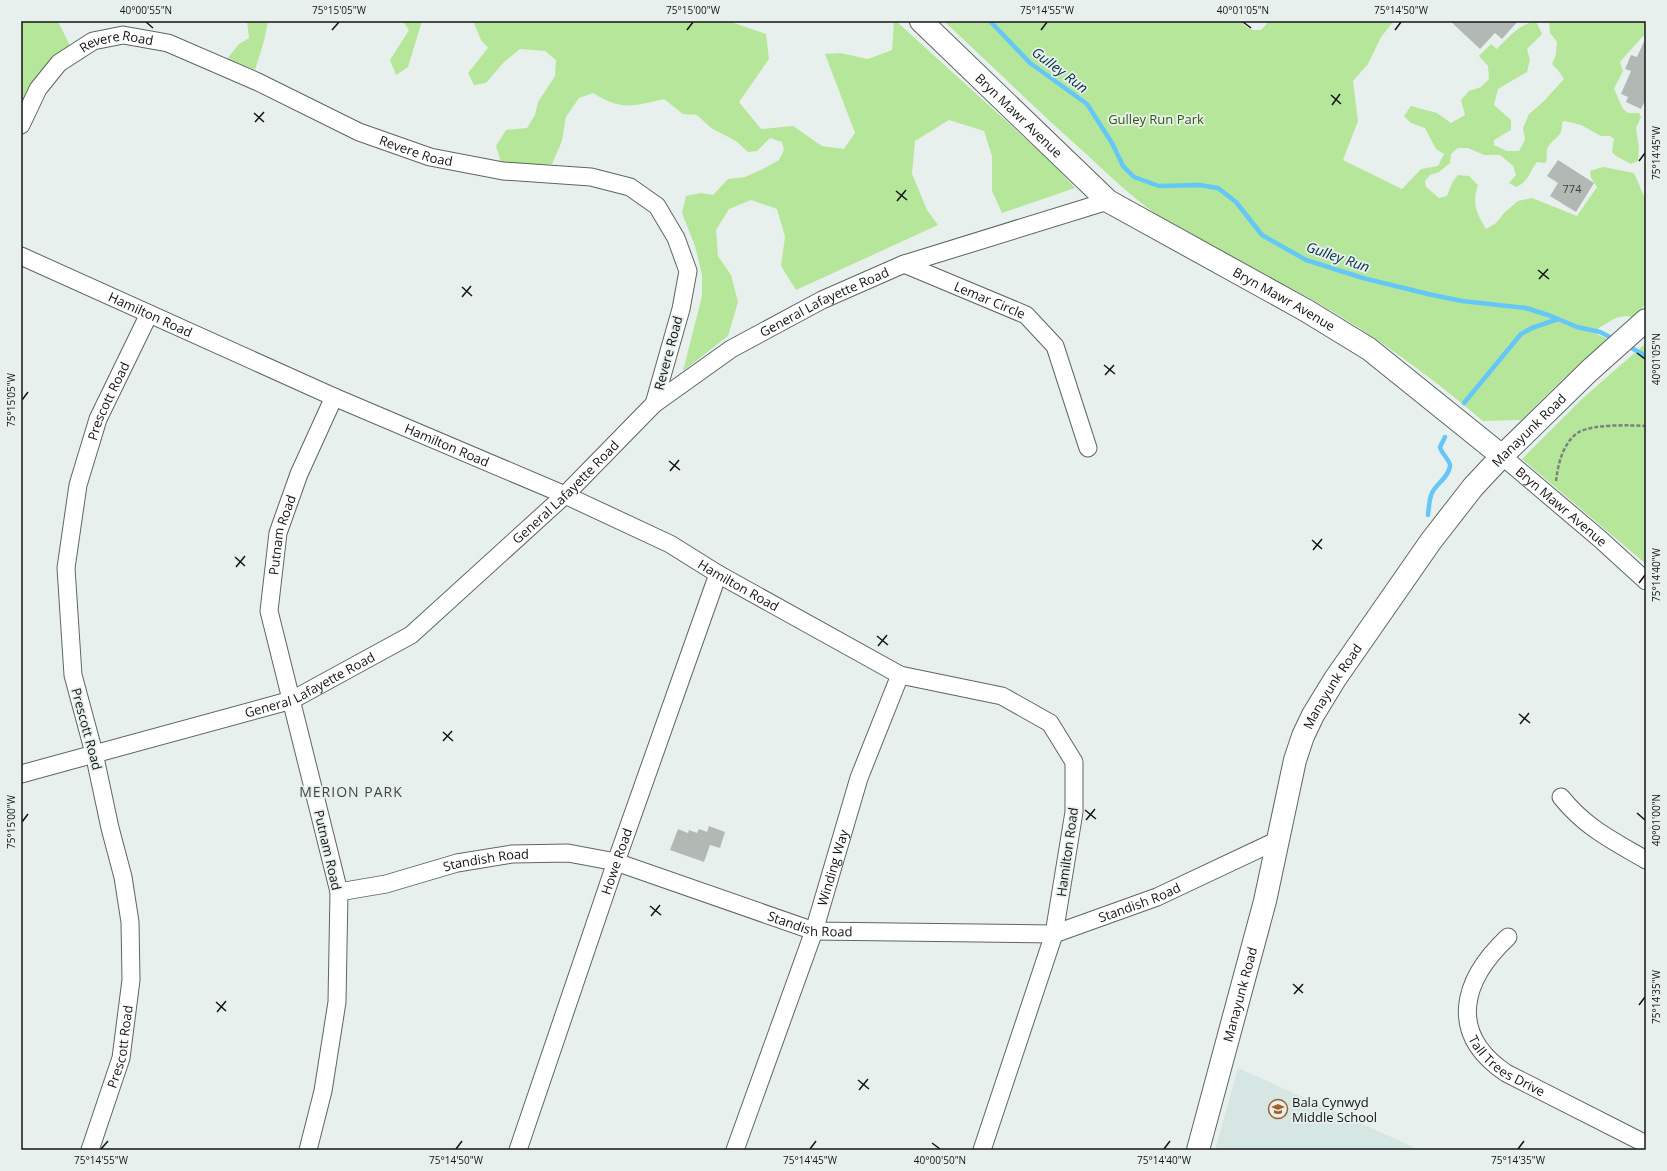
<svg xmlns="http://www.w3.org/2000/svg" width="1667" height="1171" viewBox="0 0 1667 1171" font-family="'Open Sans',sans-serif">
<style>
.built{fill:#d5e6e3}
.green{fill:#b6e699}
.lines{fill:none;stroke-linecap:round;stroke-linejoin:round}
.stream{stroke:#64c7f8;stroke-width:4.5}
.building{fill:#b2b8b4}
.street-casing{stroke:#5e6564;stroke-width:19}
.secondary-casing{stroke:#5e6564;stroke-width:24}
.path{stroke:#7d8281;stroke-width:2.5;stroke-dasharray:4 2;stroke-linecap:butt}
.street{stroke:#fff;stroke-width:17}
.secondary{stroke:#fff;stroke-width:22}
.ticks{fill:none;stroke:#131515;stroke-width:1.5}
.labels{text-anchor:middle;stroke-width:3.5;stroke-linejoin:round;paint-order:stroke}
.number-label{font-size:11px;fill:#3b3e3d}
.street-label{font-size:13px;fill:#131515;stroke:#e8f0ee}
.park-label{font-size:13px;fill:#305a06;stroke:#e8f0ee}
.poi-label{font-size:13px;fill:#131515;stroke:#e8f0ee;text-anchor:start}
.water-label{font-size:14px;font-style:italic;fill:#002e41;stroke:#e8f0ee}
.neighbourhood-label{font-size:14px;letter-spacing:1px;fill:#3f4544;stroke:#e8f0ee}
.neatline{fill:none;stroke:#131515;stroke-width:1.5}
.ticks-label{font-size:10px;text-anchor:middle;fill:#131515}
</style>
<rect width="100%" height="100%" fill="#e8f0ee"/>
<!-- built -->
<path class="built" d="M1238 1068 1420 1150H1215Z"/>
<!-- green -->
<path class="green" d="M21 21H58L71 48 21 115Z
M247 21H268L264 41 255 70 227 59 239 44 249 38Z
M403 21H422L408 67 396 75 390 60 409 30Z
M473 21H728L766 34 769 59 739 102 761 129 793 126 822 146 844 149 855 133 825 54 840 53 868 59 892 50 894 21H896L1049 160 1075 188 1002 213 992 191V156L984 131 949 120 915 141 912 174 927 210 938 225 796 290 781 266 785 237 777 209 751 200 729 209 716 230 718 256 731 275 738 302 728 336 683 371 702 296V275L695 246 682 213 686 196 701 193 713 195 728 179 745 177 763 169 779 160 784 150 782 142 770 138 757 151 748 152 736 141 711 128 697 115 683 114 664 99C633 106 622 111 593 93L579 98 566 117 562 141 552 164 535 165 501 162 496 146 506 130 527 128 535 115 538 102 555 76 556 60 545 51 520 49 504 62 486 83 474 85 468 73 488 48 481 40Z
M944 21H1243L1244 25 1252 30H1261L1269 21H1394L1381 37 1368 64 1353 81 1358 121 1343 160 1402 189 1421 169 1438 166 1444 154 1436 149 1425 128 1411 123 1404 116 1411 106 1437 113 1451 123 1465 115 1461 100 1469 91 1481 87 1489 79 1488 66 1479 56 1491 44 1497 49C1510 36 1518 25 1536 21L1542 34 1527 49 1530 60 1527 72 1498 89 1494 105 1511 120V130L1494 140V145L1507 151H1519L1525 140 1523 128 1529 114 1543 102 1564 79 1557 69 1552 64 1556 54 1557 42 1550 33 1549 21H1646V35L1642 37 1620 62 1623 71 1614 89C1618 96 1622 112 1629 113 1632 113 1635 113 1639 113L1641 117 1636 128 1639 148 1638 161 1631 164 1616 156 1612 152 1614 139 1610 136H1601L1581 125 1565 121 1562 122C1562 125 1562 129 1561 132 1555 143 1544 142 1547 160L1545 163 1537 162C1529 172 1529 182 1516 187L1509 183 1516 175 1513 166 1500 155H1484L1468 148H1458L1451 154 1450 163 1439 172 1430 175 1425 181 1426 187 1439 198 1447 196 1453 181 1458 175 1469 176 1478 185C1472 204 1476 212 1486 229L1496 223 1505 212 1518 201 1532 198 1577 216 1597 187 1591 178 1590 171 1603 167 1634 173 1646 201V304L1632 317C1616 313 1606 325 1592 332L1608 339 1564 378 1521 420 1483 421C1429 375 1373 334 1311 299 1266 274 1218 254 1174 226 1141 206 1113 179 1085 153 1037 110 991 65 944 21Z
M1646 343V564L1522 459 1583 398Z"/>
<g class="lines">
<!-- stream -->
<path class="stream" d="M990 21 1030 63 1087 104 1112 143 1123 166 1134 177 1159 186 1199 185 1218 188 1236 202 1262 235 1306 260 1363 278 1428 294 1462 301 1526 308 1551 316 1577 327 1600 332 1616 340
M1626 345 1646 356
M1464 403 1521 334 1532 328 1558 319
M1428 515C1429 508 1429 499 1432 493 1436 484 1449 477 1450 466 1451 461 1442 455 1440 447L1445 437"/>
</g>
<!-- building -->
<path class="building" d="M1450 21H1518L1502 39 1495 33 1480 49Z
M1646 37V99L1641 109 1626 102 1628 97 1621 94 1631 71 1625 69 1631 55 1637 57Z
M1558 160 1594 183 1576 212 1550 196 1558 183 1547 176Z
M709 826 725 832 720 848 710 845 704 862 670 850 678 829 688 833 689 830 697 833 699 829 707 832Z"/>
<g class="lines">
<!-- street casing -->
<g class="street-casing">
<g id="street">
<path id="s1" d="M21 125 38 89 59 63 93 41 123 35 168 43 258 82 359 132 430 157 503 171 591 177 630 187 657 206 676 238 688 271 681 309 654 404"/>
<path id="s2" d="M21 256 334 397 565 495 670 544 718 574 900 675 1002 696 1050 723 1074 762V812L1054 934 982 1150"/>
<path id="s3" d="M904 264 1026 315 1055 346 1088 448"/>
<path id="s4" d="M1502 456 1600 539 1646 581"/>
<path id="s5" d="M21 774 292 700 411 635 565 495 654 404 731 349 822 300 904 264 1108 201"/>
<path d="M1561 797C1586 828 1612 840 1646 860"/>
<path id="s6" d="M339 892 386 884 457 863 512 854 568 853 616 862 814 931 1054 934 1157 897 1278 840"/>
<path id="s7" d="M1508 937C1462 980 1447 1033 1506 1073L1646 1144"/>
<path id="s8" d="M90 1150 121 1058 131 980 130 922 123 877 110 828 94 753 73 675 66 568 78 485 98 419 149 314"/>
<path id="s9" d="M308 1150 323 1091 337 1002 339 892 269 611 278 533 299 474 334 397"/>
<path id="s10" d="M518 1150 616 862 718 574"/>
<path id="s11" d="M735 1150 814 931 859 778 900 675"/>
</g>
</g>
<!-- secondary casing -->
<g class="secondary-casing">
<g id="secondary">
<path id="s12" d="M921 21 1108 201 1307 311 1369 349 1502 456"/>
<path id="s13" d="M1198 1150 1265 901 1295 760 1303 736 1313 715 1335 679 1431 541 1473 487 1502 456 1589 371 1646 320"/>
</g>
</g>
<!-- path -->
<path class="path" d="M1556 481C1558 464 1563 442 1579 432 1594 424 1629 425 1646 426"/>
<!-- street -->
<use href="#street" class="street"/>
<!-- secondary -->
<use href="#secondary" class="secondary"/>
</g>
<!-- ticks -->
<path class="ticks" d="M146 22 153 28M1243 22 1251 28M332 30 339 22M687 30 693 22M1041 30 1047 22M1395 30 1401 22M1331 95 1341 104M1332 105 1340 94M254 113 264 122M255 122 264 112M1639 161 1645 153M896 191 907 200M897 201 906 190M1538 270 1549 279M1539 279 1548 269M462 287 472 296M462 297 471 286M1637 353 1645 359M1104 365 1115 374M1105 375 1114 365M22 400 28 392M669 461 680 470M670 471 679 460M1312 540 1322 549M1313 550 1322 539M235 557 245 566M236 567 245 556M1639 583 1645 575M877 636 888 645M878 646 887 635M1519 714 1530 723M1520 724 1529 713M443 732 453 741M443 741 452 731M1085 810 1096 819M1637 813 1645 820M1086 820 1095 809M22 822 28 814M650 906 661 915M651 916 660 905M1293 984 1303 993M1294 994 1303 984M216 1002 226 1011M1639 1005 1645 997M217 1012 226 1001M858 1080 869 1089M859 1090 868 1079M932 1143 940 1149M101 1149 108 1141M456 1149 462 1141M810 1149 816 1141M1164 1149 1170 1141M1518 1149 1524 1141"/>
<!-- icons -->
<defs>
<g id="school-ring" transform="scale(1)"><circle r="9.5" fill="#e8f0ee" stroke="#a06228" stroke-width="1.5"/><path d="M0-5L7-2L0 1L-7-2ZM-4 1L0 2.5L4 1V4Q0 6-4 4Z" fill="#a06228"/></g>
</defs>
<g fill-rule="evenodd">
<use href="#school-ring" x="1278" y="1109"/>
</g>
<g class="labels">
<!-- number labels -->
<g class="number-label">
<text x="1572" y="193">774</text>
</g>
<!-- street labels -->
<g class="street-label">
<text dy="5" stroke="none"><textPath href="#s1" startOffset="137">Revere Road</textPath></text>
<text dy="5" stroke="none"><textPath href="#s12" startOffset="136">Bryn Mawr Avenue</textPath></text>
<text dy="5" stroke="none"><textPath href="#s1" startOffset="461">Revere Road</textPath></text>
<text dy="5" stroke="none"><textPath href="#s12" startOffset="461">Bryn Mawr Avenue</textPath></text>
<text dy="5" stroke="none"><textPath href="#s3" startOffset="93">Lemar Circle</textPath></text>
<text dy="5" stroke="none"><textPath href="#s5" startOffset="951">General Lafayette Road</textPath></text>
<text dy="5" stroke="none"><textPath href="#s2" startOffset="142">Hamilton Road</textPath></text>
<text transform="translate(668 353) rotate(-75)" y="5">Revere Road</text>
<text dy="5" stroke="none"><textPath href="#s8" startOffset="768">Prescott Road</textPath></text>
<text dy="5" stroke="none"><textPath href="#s13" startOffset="809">Manayunk Road</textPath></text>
<text dy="5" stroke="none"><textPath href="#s2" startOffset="466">Hamilton Road</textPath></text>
<text dy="5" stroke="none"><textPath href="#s5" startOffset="627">General Lafayette Road</textPath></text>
<text dy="5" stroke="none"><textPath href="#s4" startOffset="78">Bryn Mawr Avenue</textPath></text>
<text dy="5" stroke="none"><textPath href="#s9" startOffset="628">Putnam Road</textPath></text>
<text dy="5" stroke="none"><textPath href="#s2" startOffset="790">Hamilton Road</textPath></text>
<text dy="5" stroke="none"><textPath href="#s5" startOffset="303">General Lafayette Road</textPath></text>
<text dy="5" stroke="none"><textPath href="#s13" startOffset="485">Manayunk Road</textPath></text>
<text transform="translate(87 729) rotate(75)" y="5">Prescott Road</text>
<text transform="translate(328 850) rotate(77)" y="5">Putnam Road</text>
<text transform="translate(1067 852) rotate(-82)" y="5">Hamilton Road</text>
<text dy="5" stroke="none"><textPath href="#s6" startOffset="151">Standish Road</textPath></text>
<text dy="5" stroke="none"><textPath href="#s10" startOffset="305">Howe Road</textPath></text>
<text dy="5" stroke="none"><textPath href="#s11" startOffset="299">Winding Way</textPath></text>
<text dy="5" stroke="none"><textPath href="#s6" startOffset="823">Standish Road</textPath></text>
<text dy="5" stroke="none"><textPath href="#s6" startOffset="487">Standish Road</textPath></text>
<text dy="5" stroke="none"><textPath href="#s13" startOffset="161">Manayunk Road</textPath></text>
<text dy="5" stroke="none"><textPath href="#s8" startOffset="108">Prescott Road</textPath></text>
<text dy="5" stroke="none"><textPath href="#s7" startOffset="159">Tall Trees Drive</textPath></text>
</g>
<!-- park labels -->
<g class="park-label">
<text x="1156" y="124">Gulley Run Park</text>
</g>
<!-- poi labels -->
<g class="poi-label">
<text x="1292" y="1107">Bala Cynwyd<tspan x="1292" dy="15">Middle School</tspan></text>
</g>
<!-- water labels -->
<g class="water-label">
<text transform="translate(1060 70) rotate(37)" y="5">Gulley Run</text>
<text transform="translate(1338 257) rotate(19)" y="5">Gulley Run</text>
</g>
<!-- neighbourhood labels -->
<g class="neighbourhood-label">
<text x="351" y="797">MERION PARK</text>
</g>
</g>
<!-- border -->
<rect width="1667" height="1171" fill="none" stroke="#e8f0ee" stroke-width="44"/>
<rect x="22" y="22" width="1623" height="1127" class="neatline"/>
<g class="ticks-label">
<text x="146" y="14">40°00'55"N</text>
<text x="339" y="14">75°15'05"W</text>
<text x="693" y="14">75°15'00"W</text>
<text x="1047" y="14">75°14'55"W</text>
<text x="1243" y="14">40°01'05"N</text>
<text x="1401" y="14">75°14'50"W</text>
<text transform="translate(1656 153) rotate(-90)" y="4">75°14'45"W</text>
<text transform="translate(1656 359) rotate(-90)" y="4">40°01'05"N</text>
<text transform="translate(11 400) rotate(-90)" y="4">75°15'05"W</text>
<text transform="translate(1656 575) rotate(-90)" y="4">75°14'40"W</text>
<text transform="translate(1656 820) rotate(-90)" y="4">40°01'00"N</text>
<text transform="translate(11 822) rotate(-90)" y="4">75°15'00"W</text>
<text transform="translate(1656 997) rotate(-90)" y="4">75°14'35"W</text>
<text x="101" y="1164">75°14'55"W</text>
<text x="456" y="1164">75°14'50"W</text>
<text x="810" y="1164">75°14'45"W</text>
<text x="940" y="1164">40°00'50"N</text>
<text x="1164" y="1164">75°14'40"W</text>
<text x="1518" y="1164">75°14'35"W</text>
</g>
</svg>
